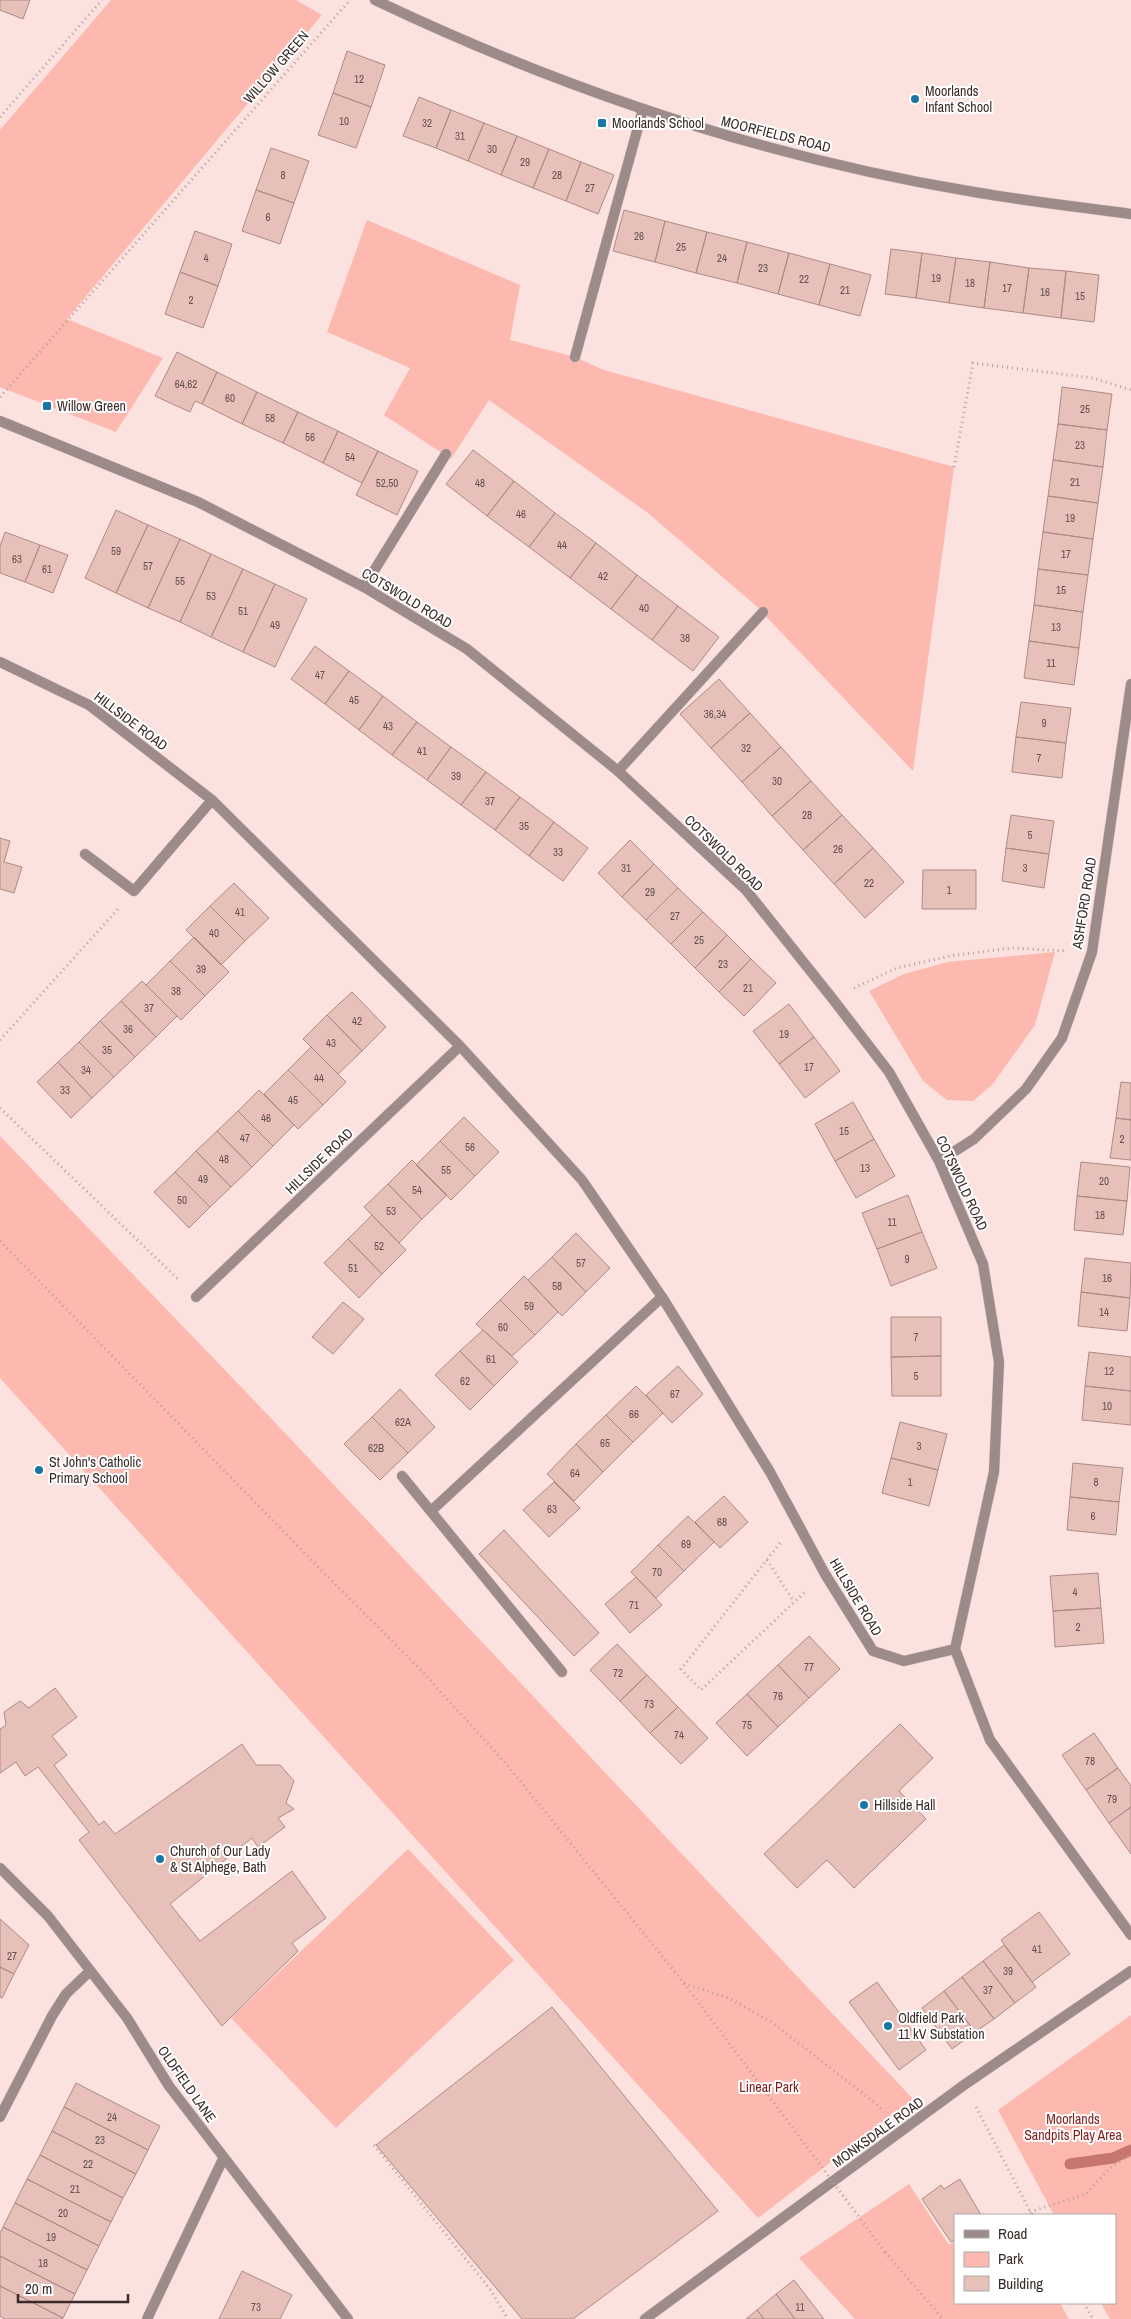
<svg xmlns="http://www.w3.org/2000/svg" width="1131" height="2319" viewBox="0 0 1131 2319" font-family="'Archivo Narrow',sans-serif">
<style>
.green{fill:#fdb8af}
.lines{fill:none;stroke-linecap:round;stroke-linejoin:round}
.stream{stroke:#c7766d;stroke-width:11}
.building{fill:#e7c0ba;stroke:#af8a85}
.lane-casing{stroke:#d4bdbb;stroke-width:11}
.street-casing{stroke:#d4bdbb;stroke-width:11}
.path{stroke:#b49f9c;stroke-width:3;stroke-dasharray:1 4;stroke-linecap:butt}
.lane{stroke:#9c8b89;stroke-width:10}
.street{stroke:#9c8b89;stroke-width:10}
.path-bridge{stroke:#b49f9c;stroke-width:3;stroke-dasharray:1 4;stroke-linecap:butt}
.poi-dot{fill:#1975a3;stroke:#fff;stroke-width:2}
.labels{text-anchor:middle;stroke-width:4;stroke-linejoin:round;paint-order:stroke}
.number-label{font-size:11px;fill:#65504d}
.street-label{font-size:14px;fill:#3a2b29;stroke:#fff}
.poi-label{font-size:14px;fill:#3a2b29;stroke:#fff;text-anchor:start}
.park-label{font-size:14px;fill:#801e1b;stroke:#fff}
</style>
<rect width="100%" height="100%" fill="#fbe2df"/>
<!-- green -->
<path class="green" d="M111 0H296L322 15 67 319 163 358 116 432 0 387V130Z
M367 220 520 285 510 340 575 357 604 370 954 467 913 771 755 605 648 513 489 400 451 459 384 415 410 368 327 332Z
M1055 952 1035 1025 992 1085 973 1101 947 1100 923 1081 869 991 904 974 948 962Z
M0 1136 267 1414 913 2099 758 2218 0 1378Z
M408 1849 514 1960 336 2128 231 2018Z
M1131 2015V2319H1110L1101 2303H1115V2215H1054L998 2110Z
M909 2184 949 2245 955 2241V2303H1060L1069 2319H855L799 2258Z"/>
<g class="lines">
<!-- stream -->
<path class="stream" d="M1070 2164 1113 2158 1131 2150"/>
</g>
<!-- building -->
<path class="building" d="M0 0H30L23 19 0 10Z
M347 51 385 65 371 107 333 93Z
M333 93 371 107 356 148 318 135Z
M419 97 451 110 436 148 403 136Z
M451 110 484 123 468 161 436 148Z
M484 123 517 136 501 175 468 161Z
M517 136 549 149 533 188 501 175Z
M271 148 309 161 294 203 256 190Z
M549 149 581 162 566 201 533 188Z
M581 162 614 175 598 214 566 201Z
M256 190 294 203 280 244 242 231Z
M624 210 665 221 655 262 613 251Z
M665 221 707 232 696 273 655 262Z
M195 231 232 244 218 286 180 272Z
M707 232 747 242 737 283 696 273Z
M747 242 789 253 778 294 737 283Z
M891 249 922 253 916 298 885 294Z
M789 253 830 264 819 305 778 294Z
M922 253 956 258 949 303 916 298Z
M956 258 990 262 984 308 949 303Z
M990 262 1029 268 1023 313 984 308Z
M830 264 871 275 860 316 819 305Z
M1029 268 1066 271 1061 318 1023 313Z
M1066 271 1099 275 1094 322 1061 318Z
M180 272 218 286 203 328 165 314Z
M177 352 217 372 202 404 195 401 190 412 155 396Z
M217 372 257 392 242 424 202 404Z
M1062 387 1112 394 1107 430 1058 424Z
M257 392 298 412 283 443 242 424Z
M298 412 338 431 323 463 283 443Z
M1058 424 1107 430 1103 467 1053 460Z
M338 431 378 451 362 483 323 463Z
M473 450 514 481 487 516 446 484Z
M378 451 418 471 397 515 356 495Z
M1053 460 1103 467 1098 503 1048 496Z
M514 481 555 513 529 547 487 516Z
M1048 496 1098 503 1093 539 1043 532Z
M116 510 148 525 116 593 85 578Z
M555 513 596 543 570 578 529 547Z
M148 525 180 539 148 608 116 593Z
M5 532 40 545 25 582 0 573V546Z
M1043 532 1093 539 1088 575 1038 569Z
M180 539 211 554 180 622 148 608Z
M596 543 637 575 611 609 570 578Z
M40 545 68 555 53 593 25 582Z
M211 554 243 569 211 637 180 622Z
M243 569 275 584 243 652 211 637Z
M1038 569 1088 575 1083 612 1034 605Z
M637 575 678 606 652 640 611 609Z
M275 584 307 599 275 667 243 652Z
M1034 605 1083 612 1079 648 1029 641Z
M678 606 719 637 693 671 652 640Z
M1029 641 1079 648 1074 685 1024 678Z
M315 646 349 671 325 704 291 679Z
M349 671 383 696 359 730 325 704Z
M719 679 750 713 711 748 680 714Z
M383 696 417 722 392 755 359 730Z
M1021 702 1071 708 1066 743 1016 737Z
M750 713 781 747 742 782 711 748Z
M417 722 451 747 427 780 392 755Z
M1016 737 1066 743 1062 778 1012 772Z
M451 747 486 772 461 805 427 780Z
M781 747 811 781 772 816 742 782Z
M486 772 520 797 495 830 461 805Z
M811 781 842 815 803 850 772 816Z
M520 797 554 822 529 856 495 830Z
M842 815 873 848 834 884 803 850Z
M1011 815 1054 821 1049 854 1006 848Z
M554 822 588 848 563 881 529 856Z
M0 838 10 841 4 862 22 867 14 893 0 889Z
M630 840 654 864 622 897 598 873Z
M873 848 904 882 865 918 834 884Z
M1006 848 1049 854 1044 888 1002 881Z
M654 864 678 888 646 920 622 897Z
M923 870H976V909H922Z
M234 883 269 918 245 941 210 906Z
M678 888 703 912 671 944 646 920Z
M210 906 245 941 221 965 186 930Z
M703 912 727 935 695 968 671 944Z
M727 935 751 959 719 992 695 968Z
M194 937 229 972 205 996 170 961Z
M751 959 776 983 744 1016 719 992Z
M170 961 205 996 181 1020 146 985Z
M142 981 177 1016 156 1037 121 1001Z
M352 992 386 1027 362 1051 327 1015Z
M121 1001 156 1037 135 1057 100 1021Z
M789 1004 814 1037 779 1064 753 1031Z
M327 1015 362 1051 338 1074 303 1039Z
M100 1021 135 1057 114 1077 79 1042Z
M814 1037 840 1071 805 1098 779 1064Z
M79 1042 114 1077 92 1098 58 1062Z
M311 1047 346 1082 323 1105 288 1070Z
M58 1062 92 1098 71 1118 37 1082Z
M288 1070 323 1105 298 1129 264 1094Z
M1121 1082 1131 1083V1120L1116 1118Z
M259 1090 294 1125 273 1146 238 1111Z
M853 1102 874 1139 835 1161 815 1124Z
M238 1111 273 1146 252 1167 217 1131Z
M464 1117 499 1152 475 1176 440 1141Z
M1116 1118 1131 1120V1160L1110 1158Z
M217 1131 252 1167 231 1187 196 1151Z
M874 1139 895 1176 856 1198 835 1161Z
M440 1141 475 1176 451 1200 416 1165Z
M196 1151 231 1187 210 1207 175 1172Z
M412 1160 447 1195 422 1219 388 1184Z
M1081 1162 1130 1167 1127 1201 1077 1196Z
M175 1172 210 1207 189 1228 154 1192Z
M388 1184 422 1219 399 1243 364 1207Z
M908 1195 922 1232 877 1249 862 1213Z
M1077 1196 1127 1201 1123 1235 1074 1230Z
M372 1215 406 1250 382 1274 348 1239Z
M922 1232 937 1268 891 1286 877 1249Z
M576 1233 610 1268 586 1292 552 1257Z
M348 1239 382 1274 359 1298 324 1263Z
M552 1257 586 1292 562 1316 528 1280Z
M1085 1258 1131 1263 1130 1298 1081 1292Z
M524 1276 558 1312 535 1335 500 1300Z
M1081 1292 1130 1298 1127 1331 1078 1326Z
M500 1300 535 1335 512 1356 476 1324Z
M343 1302 364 1319 333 1354 312 1337Z
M891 1317H941V1356L891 1357Z
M483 1330 518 1362 494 1386 460 1351Z
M460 1351 494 1386 470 1410 435 1375Z
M1089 1352 1131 1357V1391L1085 1386Z
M941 1356V1396H892L891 1357Z
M678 1366 703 1394 672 1423 646 1395Z
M636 1386 663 1413 633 1442 606 1415Z
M1085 1386 1131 1391V1425L1082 1420Z
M400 1389 435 1427 408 1453 372 1417Z
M606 1415 633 1442 603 1472 576 1444Z
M372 1417 408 1453 380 1480 344 1444Z
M900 1422 947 1434 938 1470 891 1458Z
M576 1444 603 1472 574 1501 547 1474Z
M891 1458 938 1470 929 1506 882 1493Z
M1073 1463 1123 1468 1119 1502 1070 1497Z
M554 1482 580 1508 549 1537 523 1510Z
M724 1496 748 1522 720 1548 695 1522Z
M1070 1497 1119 1502 1116 1535 1067 1530Z
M688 1516 714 1542 684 1571 658 1545Z
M504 1530 599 1633 574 1656 479 1554Z
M658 1545 684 1571 656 1598 631 1572Z
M1098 1573 1101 1608 1053 1611 1050 1576Z
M636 1577 662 1605 630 1633 605 1604Z
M1101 1608 1104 1643 1055 1647 1053 1611Z
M809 1636 840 1669 809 1698 778 1665Z
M617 1644 647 1675 620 1701 590 1670Z
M778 1665 809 1698 778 1727 747 1694Z
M647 1675 678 1707 650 1733 620 1701Z
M55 1688 77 1717 52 1736 67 1755 54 1765 99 1825 104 1821 115 1834 242 1744 256 1765H280L294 1781 286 1803 294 1809 278 1818 285 1827 258 1847 252 1838 170 1904 200 1941 292 1871 326 1918 292 1943 298 1951 222 2026 79 1840 89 1832 38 1767 25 1776 16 1762 0 1773V1729L6 1725 4 1712 20 1701 29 1708Z
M747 1694 778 1727 747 1756 716 1723Z
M678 1707 708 1738 681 1764 650 1733Z
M900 1724 933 1758 899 1791 926 1819 854 1888 827 1860 797 1888 764 1854Z
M1094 1733 1118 1768 1086 1790 1062 1755Z
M1118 1768 1131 1786V1807L1109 1823 1086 1790Z
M1131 1807V1854L1109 1823Z
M1039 1912 1070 1954 1032 1982 1001 1940Z
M0 1919 29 1945 14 1974 0 1967Z
M1004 1945 1036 1987 1015 2003 983 1961Z
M983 1961 1015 2003 994 2019 962 1977Z
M0 1967 14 1974 2 1998 0 1997Z
M962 1977 994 2019 975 2032 944 1991Z
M877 1982 926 2050 899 2070 849 2002Z
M944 1991 975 2032 952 2049 922 2008Z
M552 2007 718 2211 573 2319H522L376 2145Z
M76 2083 160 2126 148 2150 64 2107Z
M64 2107 148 2150 136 2174 52 2131Z
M52 2131 136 2174 123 2198 40 2155Z
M40 2155 123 2198 111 2222 27 2179Z
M27 2179 111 2222 99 2246 15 2203Z
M960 2179 981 2215H955V2240L951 2242 922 2199 941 2185 944 2189Z
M15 2203 99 2246 87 2270 3 2227Z
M3 2227 87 2270 75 2294 0 2256V2233Z
M0 2256 75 2294 63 2318 0 2286Z
M242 2271 292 2295 280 2319H219Z
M794 2280 824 2319H795L776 2294Z
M0 2286 63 2318 62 2319H5L0 2316Z
M776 2294 795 2319H764L757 2310Z
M757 2310 764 2319H746Z"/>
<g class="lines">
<!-- lane casing -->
<g class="lane-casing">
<path id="lane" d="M575 357 643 109
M364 587 446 454
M618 771 763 612
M147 2319 223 2159"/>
</g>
<!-- street casing -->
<g class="street-casing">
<path id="street" d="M375 0C564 90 768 158 974 192 1026 201 1079 207 1131 214
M0 421 198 502 364 587 467 649 618 771 746 890 832 998 889 1072 939 1161 983 1264 999 1362 994 1472 955 1649
M0 662 89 705 212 800 460 1046 582 1180 662 1297 770 1472 825 1574 873 1651 904 1661 955 1649
M85 854 134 891 212 800
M939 1161 974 1139 1026 1089 1062 1038 1092 952 1131 684
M196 1297 460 1046
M402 1476 562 1672
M431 1511 662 1297
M955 1649 990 1740 1131 1935
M0 1868 48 1916 127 2018 169 2086 348 2319
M0 2117 52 2016 66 1994 90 1971
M645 2319 964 2085 1131 1971"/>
</g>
<!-- path -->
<path class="path" d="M0 117 102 0
M0 397 350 0
M954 467 973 363 1093 378 1131 390
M854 988 897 968 950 956 1012 948 1066 951
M0 1040 118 909
M0 1108 180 1281
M0 1241 327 1576 420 1669 508 1766 683 1982 783 2115
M780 1543 681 1669 701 1690 806 1591
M767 1560 794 1602
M684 1983 731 1999 771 2022 874 2102 884 2112
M976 2107 1032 2215
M374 2145 490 2289 508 2319
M1030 2212 1086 2194 1109 2169 1131 2154
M885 2252 943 2319
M1084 2303 1093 2319"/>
<!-- lane -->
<use href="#lane" class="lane"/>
<!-- street -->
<use href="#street" class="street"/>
<!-- path-bridge -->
<path class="path-bridge" d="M783 2115 885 2252"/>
</g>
<!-- markers -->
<g class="poi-dot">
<circle cx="915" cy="99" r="5"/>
<rect x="597" y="118" width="10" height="10" rx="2.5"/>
<rect x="42" y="401" width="10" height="10" rx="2.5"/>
<circle cx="39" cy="1470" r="5"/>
<circle cx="864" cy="1805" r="5"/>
<circle cx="160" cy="1859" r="5"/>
<circle cx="888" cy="2026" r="5"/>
</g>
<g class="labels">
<!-- number labels -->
<g class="number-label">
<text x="359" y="83">12</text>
<text x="344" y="125">10</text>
<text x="427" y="127">32</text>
<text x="460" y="140">31</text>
<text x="492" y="153">30</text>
<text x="525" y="166">29</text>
<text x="283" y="179">8</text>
<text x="557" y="179">28</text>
<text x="590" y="192">27</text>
<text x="268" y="221">6</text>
<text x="639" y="240">26</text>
<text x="681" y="251">25</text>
<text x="206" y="262">4</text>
<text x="722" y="262">24</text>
<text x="763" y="272">23</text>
<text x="936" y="282">19</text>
<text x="804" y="283">22</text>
<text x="970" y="287">18</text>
<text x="1007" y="292">17</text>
<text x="845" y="294">21</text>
<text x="1045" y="296">16</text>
<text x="1080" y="300">15</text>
<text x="191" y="304">2</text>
<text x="186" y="388">64,62</text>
<text x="230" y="402">60</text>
<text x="1085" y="413">25</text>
<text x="270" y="422">58</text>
<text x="310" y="441">56</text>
<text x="1080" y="449">23</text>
<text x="350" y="461">54</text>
<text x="1075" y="486">21</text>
<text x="387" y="487">52,50</text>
<text x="480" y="487">48</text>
<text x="521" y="518">46</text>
<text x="1070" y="522">19</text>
<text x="562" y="549">44</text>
<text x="116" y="555">59</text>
<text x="1066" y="558">17</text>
<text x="17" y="563">63</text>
<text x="148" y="570">57</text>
<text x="47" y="573">61</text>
<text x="603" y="580">42</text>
<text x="180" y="585">55</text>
<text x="1061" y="594">15</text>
<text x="211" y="600">53</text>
<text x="644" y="612">40</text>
<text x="243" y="615">51</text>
<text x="275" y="629">49</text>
<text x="1056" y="631">13</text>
<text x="685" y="642">38</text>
<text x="1051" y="667">11</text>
<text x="320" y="679">47</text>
<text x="354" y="704">45</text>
<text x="715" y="718">36,34</text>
<text x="1044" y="727">9</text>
<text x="388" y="730">43</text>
<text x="746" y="752">32</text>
<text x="422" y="755">41</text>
<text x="1039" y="762">7</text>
<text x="456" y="780">39</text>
<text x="777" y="785">30</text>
<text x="490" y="805">37</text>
<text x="807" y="819">28</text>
<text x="524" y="830">35</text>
<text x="1030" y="839">5</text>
<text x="838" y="853">26</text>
<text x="558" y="856">33</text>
<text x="626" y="872">31</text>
<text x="1025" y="872">3</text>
<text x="869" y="887">22</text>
<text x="949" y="894">1</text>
<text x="650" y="896">29</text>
<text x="240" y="916">41</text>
<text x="675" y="920">27</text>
<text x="214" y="937">40</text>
<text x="699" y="944">25</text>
<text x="723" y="968">23</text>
<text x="201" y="973">39</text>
<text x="748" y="992">21</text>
<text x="176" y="995">38</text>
<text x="149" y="1012">37</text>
<text x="357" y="1025">42</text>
<text x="128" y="1033">36</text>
<text x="784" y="1038">19</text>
<text x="331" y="1047">43</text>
<text x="107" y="1054">35</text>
<text x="809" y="1071">17</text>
<text x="86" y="1074">34</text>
<text x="319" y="1082">44</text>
<text x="65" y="1094">33</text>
<text x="293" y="1104">45</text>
<text x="266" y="1122">46</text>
<text x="844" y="1135">15</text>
<text x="245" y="1142">47</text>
<text x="1122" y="1143">2</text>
<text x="470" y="1151">56</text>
<text x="224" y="1163">48</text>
<text x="865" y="1172">13</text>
<text x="446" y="1174">55</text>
<text x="203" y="1183">49</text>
<text x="1104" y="1185">20</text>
<text x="417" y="1194">54</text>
<text x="182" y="1204">50</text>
<text x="391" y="1215">53</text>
<text x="1100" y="1219">18</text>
<text x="892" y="1226">11</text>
<text x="379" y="1250">52</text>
<text x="907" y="1263">9</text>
<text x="581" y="1267">57</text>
<text x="353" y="1272">51</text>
<text x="1107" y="1282">16</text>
<text x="557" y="1290">58</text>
<text x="529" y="1310">59</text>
<text x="1104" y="1316">14</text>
<text x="503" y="1331">60</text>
<text x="916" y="1341">7</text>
<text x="491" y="1363">61</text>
<text x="1109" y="1375">12</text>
<text x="916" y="1380">5</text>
<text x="465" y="1385">62</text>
<text x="675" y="1398">67</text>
<text x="1107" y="1410">10</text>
<text x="634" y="1418">66</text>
<text x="403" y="1426">62A</text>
<text x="605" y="1447">65</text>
<text x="919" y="1450">3</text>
<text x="376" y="1452">62B</text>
<text x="575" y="1477">64</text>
<text x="910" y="1486">1</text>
<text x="1096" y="1486">8</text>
<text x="552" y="1513">63</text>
<text x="1093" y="1520">6</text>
<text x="722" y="1526">68</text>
<text x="686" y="1548">69</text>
<text x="657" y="1576">70</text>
<text x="1075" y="1596">4</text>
<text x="634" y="1609">71</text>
<text x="1078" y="1631">2</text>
<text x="809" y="1671">77</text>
<text x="618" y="1677">72</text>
<text x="778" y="1700">76</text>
<text x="649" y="1708">73</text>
<text x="747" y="1729">75</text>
<text x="679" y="1739">74</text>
<text x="1090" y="1765">78</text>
<text x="1112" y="1803">79</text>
<text x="1037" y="1953">41</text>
<text x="12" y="1960">27</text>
<text x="1008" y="1975">39</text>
<text x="988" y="1994">37</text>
<text x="112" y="2121">24</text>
<text x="100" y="2144">23</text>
<text x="88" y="2168">22</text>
<text x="75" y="2193">21</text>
<text x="63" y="2217">20</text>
<text x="51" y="2241">19</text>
<text x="43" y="2267">18</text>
<text x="256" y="2311">73</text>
<text x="800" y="2311">11</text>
</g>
<!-- street labels -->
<g class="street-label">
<text transform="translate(276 67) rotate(-49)" y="5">WILLOW GREEN</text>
<text transform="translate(776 134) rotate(14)" y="5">MOORFIELDS ROAD</text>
<text transform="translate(407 598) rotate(31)" y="5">COTSWOLD ROAD</text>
<text transform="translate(131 721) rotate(37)" y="5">HILLSIDE ROAD</text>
<text transform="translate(724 853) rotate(44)" y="5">COTSWOLD ROAD</text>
<text transform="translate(1084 903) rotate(-81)" y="5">ASHFORD ROAD</text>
<text transform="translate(319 1161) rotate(-44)" y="5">HILLSIDE ROAD</text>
<text transform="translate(962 1183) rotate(65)" y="5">COTSWOLD ROAD</text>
<text transform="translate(856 1597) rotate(59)" y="5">HILLSIDE ROAD</text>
<text transform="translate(187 2084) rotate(55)" y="5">OLDFIELD LANE</text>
<text transform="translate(878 2132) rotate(-36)" y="5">MONKSDALE ROAD</text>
</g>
<!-- poi labels -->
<g class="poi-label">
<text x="925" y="96">Moorlands<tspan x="925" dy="16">Infant School</tspan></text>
<text x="612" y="128">Moorlands School</text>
<text x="57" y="411">Willow Green</text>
<text x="49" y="1467">St John's Catholic<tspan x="49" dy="16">Primary School</tspan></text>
<text x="874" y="1810">Hillside Hall</text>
<text x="170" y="1856">Church of Our Lady<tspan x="170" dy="16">&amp; St Alphege, Bath</tspan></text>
<text x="898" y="2023">Oldfield Park<tspan x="898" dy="16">11 kV Substation</tspan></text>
</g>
<!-- park labels -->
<g class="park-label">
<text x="769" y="2092">Linear Park</text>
<text x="1073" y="2124">Moorlands<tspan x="1073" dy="16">Sandpits Play Area</tspan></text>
</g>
</g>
<!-- legend -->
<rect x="954" y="2214" width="162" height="90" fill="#ffffff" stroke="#b0aaa9"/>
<rect x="964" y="2230" width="25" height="8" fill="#9c8b89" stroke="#b0aaa9"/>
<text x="998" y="2239" font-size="15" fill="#3a2b29">Road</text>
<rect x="964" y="2252" width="25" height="15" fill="#fdb8af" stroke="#b0aaa9"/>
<text x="998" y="2264" font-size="15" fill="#3a2b29">Park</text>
<rect x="964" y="2276" width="25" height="15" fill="#e7c0ba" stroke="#b0aaa9"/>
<text x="998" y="2289" font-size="15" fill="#3a2b29">Building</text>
<!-- scale -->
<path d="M18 2294v8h110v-8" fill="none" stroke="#3a2b29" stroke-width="2.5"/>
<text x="25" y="2294" font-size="15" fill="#3a2b29" stroke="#ffffff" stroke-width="4" paint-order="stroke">20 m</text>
</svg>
